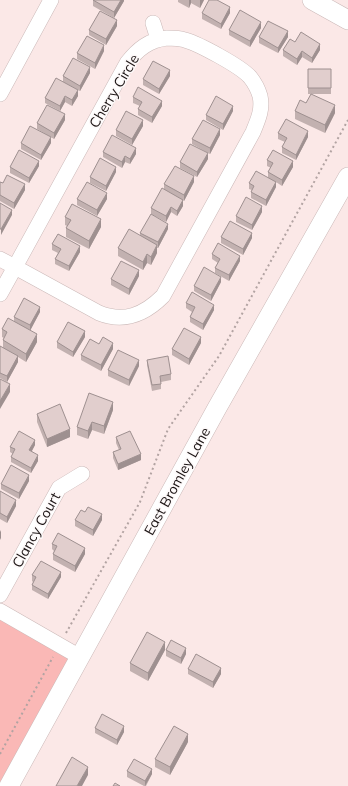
<svg xmlns="http://www.w3.org/2000/svg" width="348" height="786" viewBox="0 0 348 786" font-family="Mulish,sans-serif">
<style>
.green{fill:#fab8b6}
.lines{fill:none;stroke-linecap:round;stroke-linejoin:round}
.minor-casing{stroke:#cbb9b8;stroke-width:16}
.major-casing{stroke:#cbb9b8;stroke-width:20}
.path{stroke:#b2a3a2;stroke-width:2;stroke-dasharray:2 3;stroke-linecap:butt}
.minor{stroke:#fff;stroke-width:15}
.major{stroke:#fff;stroke-width:19}
.wall{fill:#c2b1b0}
.shaded-wall{fill:#9e9090}
.building{fill:#e1cecd;stroke:#9e9090}
.labels{text-anchor:middle;stroke-width:3;stroke-linejoin:round;paint-order:stroke}
.street-label{font-size:14px;fill:#1b1414;stroke:#fdf9f9}
</style>
<rect width="100%" height="100%" fill="#fbe8e7"/>
<!-- green -->
<path class="green" d="M0 612 80 657 0 786Z"/>
<g class="lines">
<!-- minor casing -->
<g class="minor-casing">
<path id="minor" d="M153 23 158 39
M167 38C173 38 179 38 185 40 199 44 240 66 250 77 254 82 258 89 260 96 263 109 258 120 253 132L163 296C144 315 124 323 99 313L15 267 127 63C138 49 149 40 167 38Z
M0 94 51 0
M0 259 15 267 0 294
M0 595 59 488 82 474
M0 611 80 657"/>
</g>
<!-- major casing -->
<g class="major-casing">
<path id="major" d="M312 0 348 20
M9 786 217 408 348 177"/>
</g>
<!-- path -->
<path class="path" d="M66 633 140 502 168 429 219 356 348 120
M0 754 53 657"/>
<!-- minor -->
<use href="#minor" class="minor"/>
<!-- major -->
<use href="#major" class="major"/>
</g>
<!-- wall -->
<path class="wall" d="M93 0H124V1L114 18 93 6Z
M178 0H204L200 8 191 3 189 8 178 2Z
M202 13H230L221 29 202 19Z
M117 26 106 45 89 35V30Z
M261 28 250 47 229 35V30Z
M259 37H288L278 53 259 43Z
M295 42 320 50 312 63 302 57 297 65 283 56V50Z
M104 51 95 69 77 59V53Z
M308 69H331V94H311L335 113 325 133 295 119V111L306 103 311 94H308Z
M90 73 80 91 63 82V76Z
M170 76 159 94 143 85V79Z
M78 96 72 106 65 102 60 111 45 103V98Z
M133 97 162 106 152 123 138 115V109L140 106 133 103Z
M233 111 223 130 206 120V115Z
M65 120 54 139 37 129V123Z
M143 126 132 145 116 136V130Z
M278 133 308 137 296 160 282 153V147L285 142 278 139Z
M220 135 210 154 192 144V139Z
M21 143H51L41 160 21 149Z
M103 152 136 154 130 164 125 162 122 168 103 157Z
M208 159 197 177 180 168V162Z
M267 160 293 167 282 186 276 182V187L266 206 251 198V192L252 190 249 189V183L268 177V172L271 168 267 166Z
M39 166 29 183 10 173V167Z
M116 172 106 191 90 183V177Z
M0 182 3 183 25 190 14 209 0 201Z
M194 182 184 201 183 200V206L177 216 171 212 166 222 151 214V208L164 190V184Z
M77 199H107L97 216 77 205Z
M262 212 252 230 236 222V216Z
M65 217 101 227 89 249 66 237V228L67 226 65 225Z
M168 229 158 248H157V253L151 265 147 263 143 270 118 256V248L140 235V233Z
M221 237 252 238 243 255 221 243Z
M52 244 80 252 69 271 55 264V259L58 253 52 250Z
M212 254 240 261 229 281 215 273V268L218 263 212 259Z
M139 276 129 295 111 285V279Z
M221 282 211 301 194 291V286Z
M186 303 214 310 203 330 190 322V317L192 312 186 308Z
M40 312 30 330 37 342 26 362 18 357V362L7 382 0 378V346L3 348V340L4 338 2 337V329L14 321V317Z
M85 337 73 357 57 348V342Z
M201 343 189 365 172 355V349Z
M99 344 113 349 101 371 81 360V355Z
M147 360 171 374V380L161 382V389L152 391 147 365Z
M139 366 129 386 108 376V370Z
M113 410 104 434 92 430 88 439 77 435V427Z
M37 414 70 437 47 447 37 422Z
M116 437 141 460 118 470 113 458V452L119 450 116 443Z
M35 445 32 451 38 461 31 473 11 462V457L13 454 10 452V447Z
M29 481 19 499 1 489V484Z
M0 491 16 506 7 523 0 519Z
M85 512 102 520 93 536 75 526V520Z
M52 544 85 554 75 572 53 560V554L54 551 52 549Z
M32 575 61 577 48 599 32 590V585L33 582 32 581Z
M165 650 148 681 130 671V663Z
M166 650 186 654 181 664 166 656Z
M188 669 221 674 213 688 188 674Z
M95 728 124 732 117 745 95 733Z
M188 742 170 775 155 767V759Z
M127 771 152 774 146 786H144L127 777Z"/>
<!-- shaded-wall -->
<path class="shaded-wall" d="M121 0H124V1L114 18V12Z
M189 0H191V3L189 8Z
M200 0H204L200 8Z
M230 7V13L221 29V24Z
M117 20V26L106 45V39Z
M261 22V28L250 47V41Z
M288 31V37L278 53V48Z
M320 44V50L312 63V58Z
M104 45V51L95 69V63Z
M302 51V57L297 65V59Z
M90 67V73L80 91V86Z
M170 70V76L159 94V89Z
M78 90V96L72 106V100Z
M65 96V102L60 111V106Z
M162 101V106L152 123V117Z
M335 105V113L325 133V125Z
M233 106V111L223 130V124Z
M65 114V120L54 139V133Z
M143 120V126L132 145V139Z
M220 129V135L210 154V148Z
M308 131V137L296 160V155Z
M51 137V143L41 160V155Z
M136 148V154L130 164V159Z
M208 153V159L197 177V172Z
M125 156V162L122 168V162Z
M39 161V166L29 183V178Z
M293 161V167L282 186V180Z
M116 167V172L106 191V186Z
M194 176V182L184 201V195Z
M276 182V187L266 206V200Z
M25 184V190L14 209V203Z
M107 193V199L97 216V210Z
M183 200V206L177 216V211Z
M262 206V212L252 230V225Z
M171 207V212L166 222V216Z
M12 210V215L1 235V229Z
M101 219V227L89 249V241Z
M168 224V229L158 248V242Z
M252 233V238L243 255V249Z
M157 245V253L151 265V257Z
M80 246V252L69 271V266Z
M147 254V263L143 270V262Z
M240 256V261L229 281V275Z
M139 270V276L129 295V289Z
M221 277V282L211 301V295Z
M214 305V310L203 330V324Z
M40 307V312L30 331V325Z
M85 331V337L73 357V352Z
M37 334V342L26 362V354Z
M201 337V343L189 365V359Z
M113 343V349L101 371V365Z
M18 356V362L7 382V376Z
M139 360V366L129 386V380Z
M10 384V392L0 409V401Z
M113 402V410L104 434V426Z
M92 422V430L88 439V431Z
M70 429V437L47 447V439Z
M35 440V445L29 456V450Z
M141 454V460L118 470V464Z
M38 455V461L31 473V468Z
M29 475V481L19 499V493Z
M16 500V506L7 523V517Z
M102 514V520L93 536V530Z
M1 530V538L0 540V532Z
M85 548V554L75 572V566Z
M61 572V577L48 599V594Z
M165 642V650L148 681V673Z
M186 648V654L181 664V658Z
M221 668V674L213 688V682Z
M124 726V732L117 745V740Z
M188 734V742L170 775V767Z
M88 767V775L82 786H77Z
M152 769V774L145 786V781Z"/>
<!-- building -->
<path class="building" d="M93 0H121L114 12Z
M209 0H217L230 7 221 24 202 13Z
M240 10 261 22 250 41 229 30Z
M100 11 117 20 106 39 89 30Z
M268 21 288 31 278 48 259 37Z
M301 32 320 44 312 58 302 51 297 59 283 50 290 39 295 42Z
M87 36 104 45 95 63 77 53Z
M73 58 90 67 80 86 63 76Z
M153 61 170 70 159 89 143 79Z
M308 69H331V88H308Z
M56 78 78 90 72 100 65 96 60 106 45 98Z
M138 87 162 101 152 117 138 109 142 102 133 97Z
M311 94 335 105 325 125 295 111 300 100 306 103Z
M216 96 233 106 223 124 206 115Z
M47 105 65 114 54 133 37 123Z
M126 111 143 120 132 139 116 130Z
M286 119 308 131 296 155 282 147 287 138 278 133Z
M203 120 220 129 210 148 192 139Z
M30 126 51 137 41 155 21 143Z
M112 135 136 148 130 159 125 156 122 162 103 152Z
M190 144 208 153 197 172 180 162Z
M19 150 39 161 29 178 10 167Z
M273 150 293 161 282 180 268 172 273 163 267 160Z
M100 158 116 167 106 186 90 177Z
M175 166 194 176 184 195 164 184Z
M256 171 276 182 266 200 251 192 254 186 249 183Z
M7 175 25 184 14 203 0 195V182L3 183Z
M87 182 107 193 97 210 77 199Z
M162 188 183 200 177 211 171 207 166 216 151 208Z
M246 197 262 206 252 225 236 216Z
M0 203 12 210 1 229H0Z
M72 204 101 219 89 241 66 228 71 220 65 217Z
M151 214 168 224 158 242 140 233Z
M230 221 252 233 243 249 221 237Z
M129 229 157 245 151 257 147 254 143 262 118 248Z
M58 234 80 246 69 266 55 259 61 249 52 244Z
M218 243 240 256 229 275 215 268 220 259 212 254Z
M121 261 139 270 129 289 111 279Z
M204 267 221 277 211 295 194 286Z
M192 292 214 305 203 324 190 317 195 307 186 303Z
M24 298 40 307 30 325 14 317Z
M8 318 37 334 26 354 3 340 7 332 2 329Z
M68 322 85 331 73 352 57 342Z
M184 328 201 337 189 359 172 349Z
M103 337 113 343 101 365 81 355 90 339 99 344Z
M0 346 18 356 7 376 0 373Z
M118 350 139 360 129 380 108 370Z
M168 356 171 374 160 376 161 384 152 385 147 360Z
M0 379 10 384 0 401Z
M89 393 113 402 104 426 92 422 88 431 77 427Z
M60 404 70 429 47 439 37 414Z
M19 431 35 440 29 450 38 455 31 468 11 457 15 449 10 447Z
M130 431 141 454 118 464 113 452 121 449 116 437Z
M11 465 29 475 19 493 1 484Z
M0 491 16 500 7 517 0 513Z
M88 507 102 514 93 530 75 520 81 510 85 512Z
M58 533 85 548 75 566 53 554 57 546 52 544Z
M41 561 61 572 48 594 32 585 36 577 32 575Z
M147 632 165 642 148 673 130 663Z
M171 640 186 648 181 658 166 650Z
M196 654 221 668 213 682 188 669Z
M102 714 124 726 117 740 95 728Z
M174 726 188 734 170 767 155 759Z
M72 757 88 767 77 786H56Z
M134 759 152 769 145 781 127 771Z
M115 783 120 786H113Z"/>
<g class="labels">
<!-- street labels -->
<g class="street-label">
<text transform="translate(114 91) rotate(-59)" y="5">Cherry Circle</text>
<text transform="translate(177 481) rotate(-61)" y="5">East Bromley Lane</text>
<text transform="translate(36 530) rotate(-61)" y="5">Clancy Court</text>
</g>
</g>
</svg>
